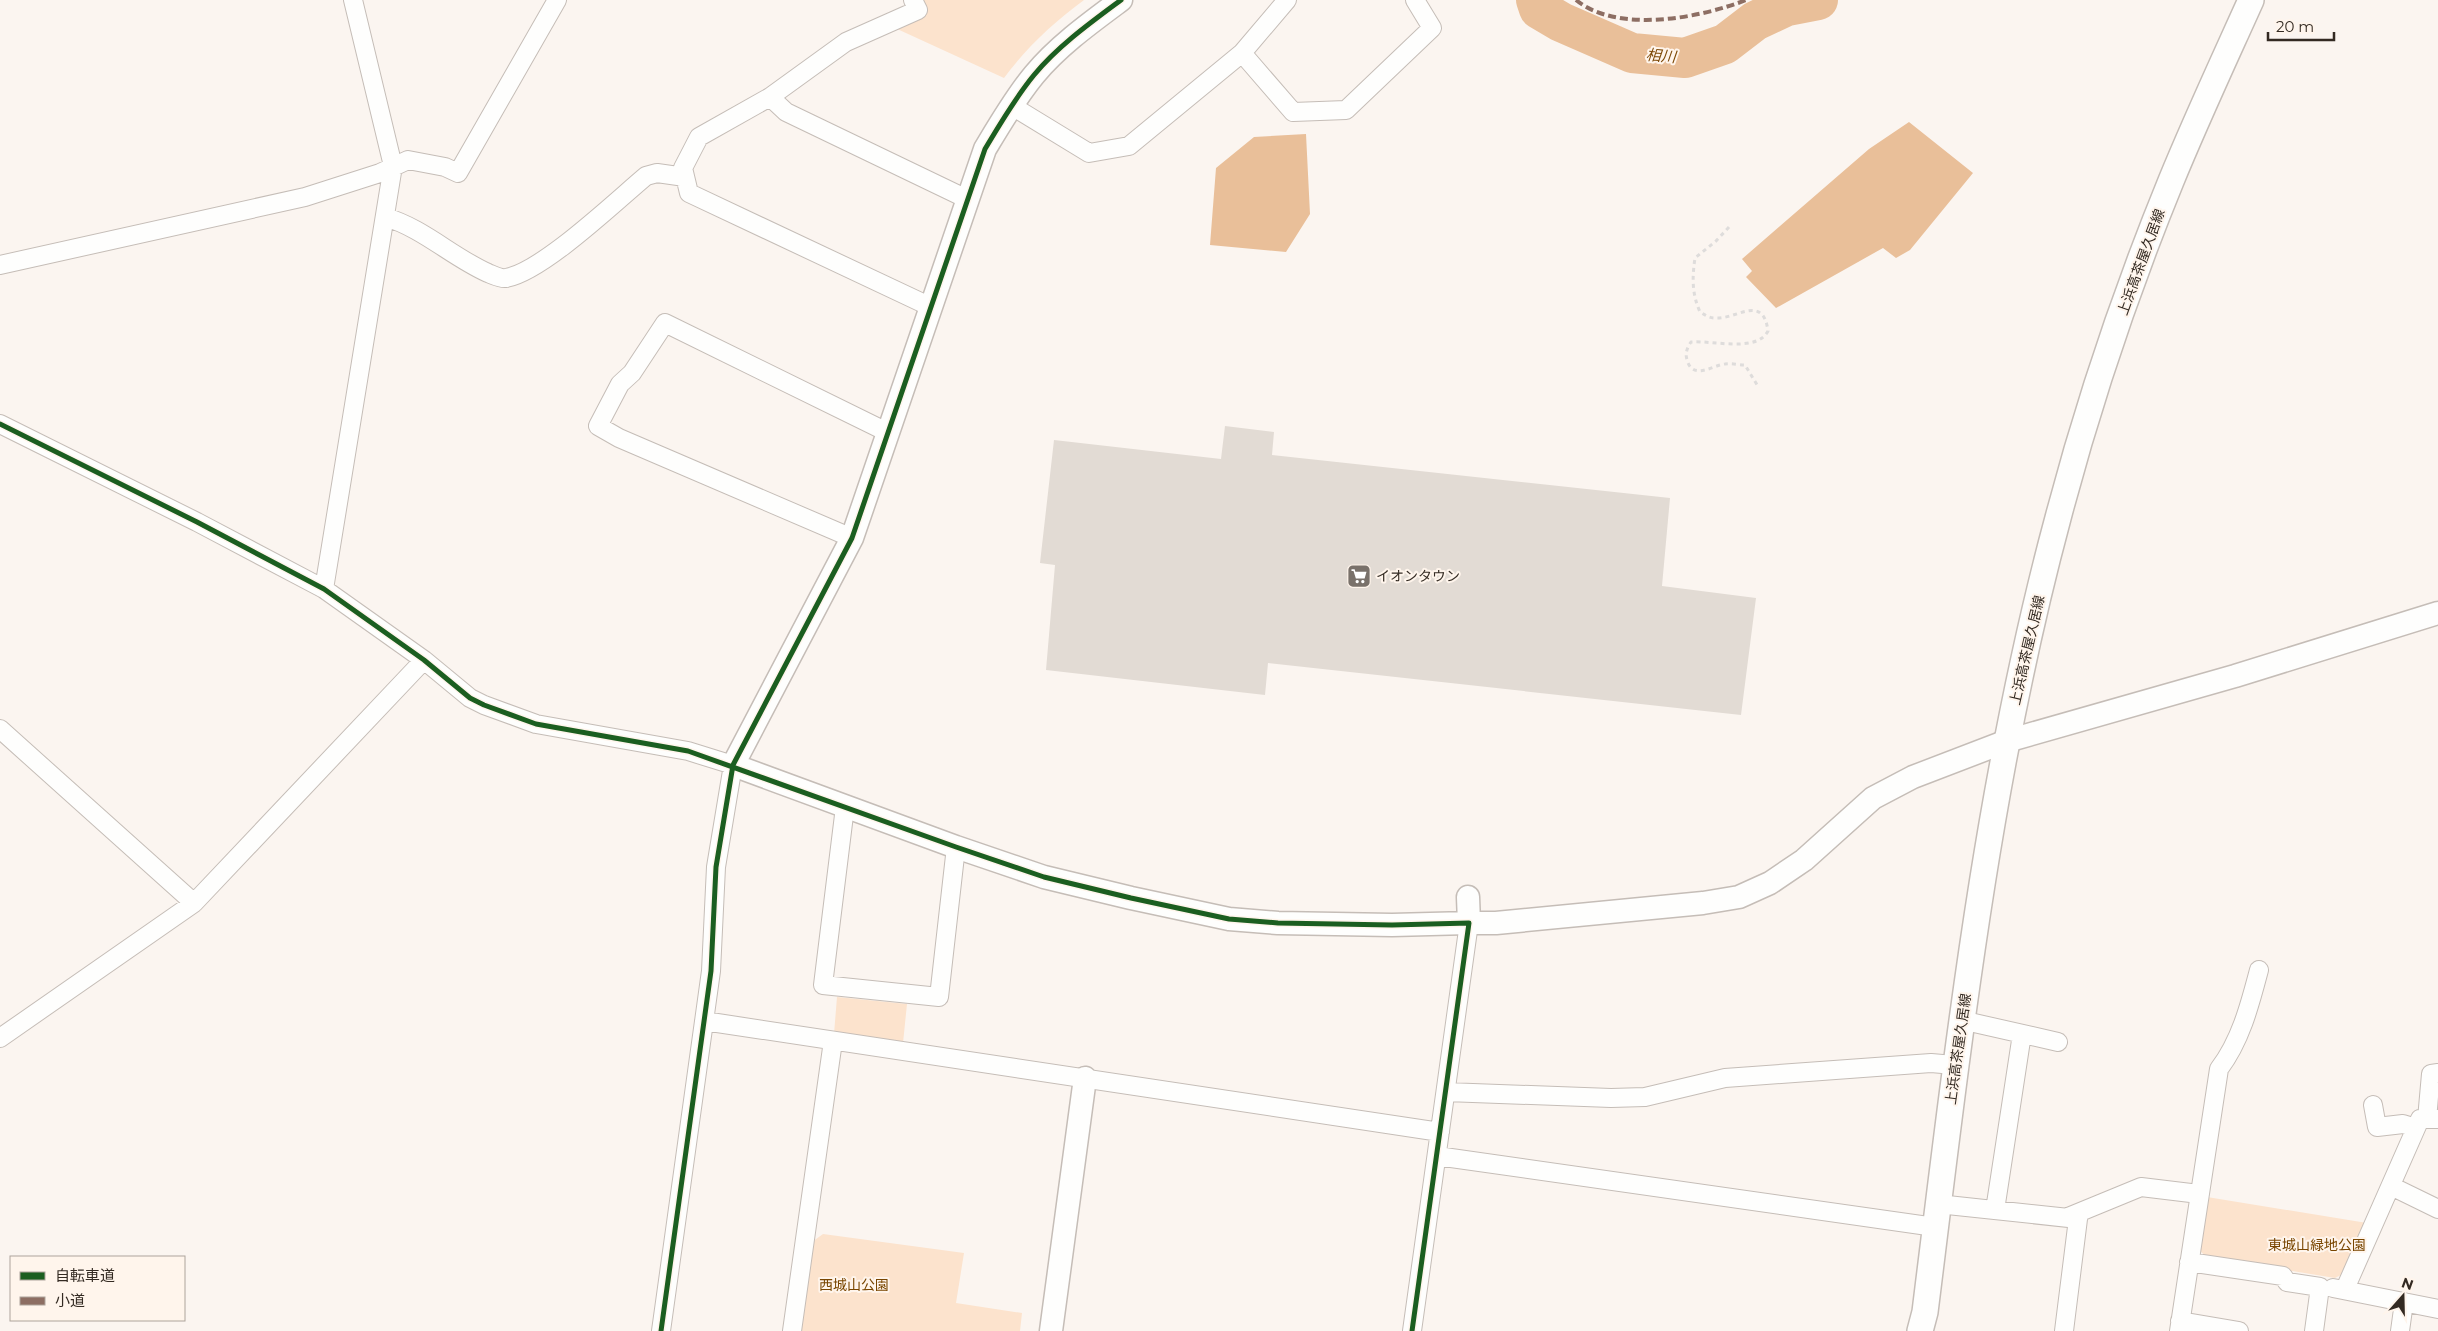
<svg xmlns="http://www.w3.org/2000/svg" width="2438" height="1331" viewBox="0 0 2438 1331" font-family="Montserrat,'Noto Sans JP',sans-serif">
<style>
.green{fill:#fce3cd}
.water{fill:#e9bf99}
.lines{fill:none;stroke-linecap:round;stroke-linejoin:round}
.river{stroke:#e9bf99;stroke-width:40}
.building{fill:#e2dbd4}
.minor-casing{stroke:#c5bdb7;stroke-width:20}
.tertiary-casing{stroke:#c5bdb7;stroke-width:25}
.secondary-casing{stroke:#c5bdb7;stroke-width:28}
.path{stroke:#dedcdb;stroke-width:3;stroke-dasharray:4 4;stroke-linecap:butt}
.minor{stroke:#fefefd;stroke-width:18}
.tertiary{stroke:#fefefd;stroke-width:22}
.secondary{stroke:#fefefd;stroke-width:25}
.quiet{stroke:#8d6e63;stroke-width:4;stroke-dasharray:8 4;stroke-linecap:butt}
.cycleway-casing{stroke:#fff5ec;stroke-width:8}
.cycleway{stroke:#1b5e20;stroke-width:5}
.labels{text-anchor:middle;stroke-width:4;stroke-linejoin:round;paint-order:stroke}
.street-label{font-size:14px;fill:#332a22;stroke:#fff5ec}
.poi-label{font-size:14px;fill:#332a22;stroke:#fff5ec;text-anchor:start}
.park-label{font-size:14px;fill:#794601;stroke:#fff5ec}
.water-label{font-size:15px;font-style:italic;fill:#7d4907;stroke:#fff5ec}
</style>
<rect width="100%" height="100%" fill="#fbf5f0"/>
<!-- green -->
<path class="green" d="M922 0H1084C1053 23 1027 47 1004 78L895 28 927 13Z
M837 997 907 1004 903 1043 834 1034Z
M2207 1197 2367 1223 2345 1273 2335 1278 2207 1257 2200 1251Z
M823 1234 964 1253 956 1303 1022 1313 1020 1331H800L812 1242Z"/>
<!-- water -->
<path class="water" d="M1909 122 1973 173 1910 250 1896 258 1883 248 1776 308 1746 277 1752 271 1742 259 1869 149Z
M1306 134 1310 214 1286 252 1210 245 1216 168 1254 137Z"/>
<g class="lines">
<!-- river -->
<path class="river" d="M1536 0 1539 9 1561 22 1632 53 1685 58 1725 44 1755 21 1787 6 1818 0"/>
</g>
<!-- building -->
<path class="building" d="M1225 426 1274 432 1272 455 1670 498 1662 586 1756 598 1741 715 1268 663 1265 695 1046 670 1055 565 1040 563 1054 440 1221 459Z"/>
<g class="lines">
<!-- minor casing -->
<g class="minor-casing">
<path id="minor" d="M1242 53 1287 0
M770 97 846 42 918 10 913 0
M1012 106 1089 153 1129 146 1242 53 1293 112 1346 110 1432 28 1415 0
M385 217C423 228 452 257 488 273 493 275 501 279 506 278 542 272 616 201 646 176L657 173 685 177
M0 265 305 197 380 173 408 160 445 167 458 173 557 0
M931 307 689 193 683 168 699 137 770 97 786 112 967 199
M0 424 197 522 324 589 424 660 470 698 484 705 536 724 688 751 733 765 716 867 711 971 661 1331
M852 538 619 438 598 426 620 384 632 373 665 323 889 433
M324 589 393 166 353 0
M0 729 194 903 424 660
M845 807 823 985 939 997 956 847
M1961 1020 2058 1042
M704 1021 1440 1132
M0 1038 194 903
M1446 1092 1611 1098 1645 1097 1725 1078 1931 1063 1954 1065
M2373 1105 2377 1127 2403 1124 2416 1128
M2427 1119 2431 1074 2438 1073
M1437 1156 1935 1227
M2391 1186 2438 1209
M1938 1204 2078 1219 2064 1331
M1995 1210 2022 1034
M2068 1217 2141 1187 2199 1194
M2189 1262 2283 1276 2287 1282 2320 1287 2314 1331
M2333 1288 2438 1309
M2345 1289 2420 1119H2438
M2180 1321 2239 1331
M792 1331 833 1041
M1412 1331 1469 923
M2179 1331 2219 1069C2241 1040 2250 1004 2259 970
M2400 1331 2404 1302"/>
</g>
<!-- tertiary casing -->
<g class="tertiary-casing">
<path id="tertiary" d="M1121 0C1090 23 1058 46 1034 75 1015 98 1000 124 985 149L852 538 733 765 956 847 1044 877 1131 898 1229 919 1278 923 1392 925 1469 923
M1468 897 1469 923H1496L1703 903 1739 897 1770 883 1804 860 1873 798 1913 777 2007 741 2235 676 2438 613
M1051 1331 1085 1078"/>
</g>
<!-- secondary casing -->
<g class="secondary-casing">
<path id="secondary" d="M1920 1331 1925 1312C1958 1046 1988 777 2058 518 2088 404 2126 291 2171 181 2196 120 2224 60 2251 0"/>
</g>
<!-- path -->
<path class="path" d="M1729 227 1716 241 1695 258C1692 278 1692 294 1700 312 1705 315 1709 318 1715 318 1736 320 1763 293 1768 331 1757 353 1712 340 1691 342 1687 348 1685 353 1687 360 1693 381 1713 365 1725 364 1731 363 1739 365 1745 365L1759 388"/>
<!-- minor -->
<use href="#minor" class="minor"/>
<!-- tertiary -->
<use href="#tertiary" class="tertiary"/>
<!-- secondary -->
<use href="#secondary" class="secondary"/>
<!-- quiet -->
<path class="quiet" d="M1576 0C1618 34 1700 18 1746 0"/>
<!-- cycleway casing -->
<g class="cycleway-casing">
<path id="cycleway" d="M0 424 197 522 324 589 424 660 470 698 484 705 536 724 688 751 956 847 1044 877 1131 898 1229 919 1278 923 1392 925 1469 923 1412 1331
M661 1331 711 971 716 867 733 765 852 538 985 149C1000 124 1015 98 1034 75 1058 46 1090 23 1121 0"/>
</g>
<!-- cycleway -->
<use href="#cycleway" class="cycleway"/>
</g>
<!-- icons -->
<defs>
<g id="supermarket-square" transform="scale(1.25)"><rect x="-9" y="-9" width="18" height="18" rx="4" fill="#79716a" stroke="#fff5ec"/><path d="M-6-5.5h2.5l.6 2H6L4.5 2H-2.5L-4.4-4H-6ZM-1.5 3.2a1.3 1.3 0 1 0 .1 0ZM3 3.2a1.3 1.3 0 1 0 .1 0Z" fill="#fff"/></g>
</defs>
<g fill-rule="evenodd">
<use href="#supermarket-square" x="1359" y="576"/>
</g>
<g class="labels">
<!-- street labels -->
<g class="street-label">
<text transform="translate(2141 262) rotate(-70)" y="5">上浜高茶屋久居線</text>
<text transform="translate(2027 650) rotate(-77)" y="5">上浜高茶屋久居線</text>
<text transform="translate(1958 1049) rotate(-82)" y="5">上浜高茶屋久居線</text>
</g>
<!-- poi labels -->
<g class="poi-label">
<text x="1376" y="581">イオンタウン</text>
</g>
<!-- park labels -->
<g class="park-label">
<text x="2317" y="1250">東城山緑地公園</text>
<text x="854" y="1290">西城山公園</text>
</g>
<!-- water labels -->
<g class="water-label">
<text transform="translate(1661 56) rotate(5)" y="5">相川</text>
</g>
</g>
<!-- legend -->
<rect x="10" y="1256" width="175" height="65" fill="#fff5ec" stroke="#ada49b"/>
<rect x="20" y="1272" width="25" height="8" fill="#1b5e20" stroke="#ada49b"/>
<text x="55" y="1281" font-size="15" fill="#332a22">自転車道</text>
<rect x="20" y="1297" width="25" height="8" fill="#8d6e63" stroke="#ada49b"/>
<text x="55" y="1306" font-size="15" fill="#332a22">小道</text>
<!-- north arrow -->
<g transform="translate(2403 1296) rotate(20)" stroke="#fff5ec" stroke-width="4" paint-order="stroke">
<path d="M0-4L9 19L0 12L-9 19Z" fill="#332a22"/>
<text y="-8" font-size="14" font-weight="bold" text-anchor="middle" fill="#332a22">N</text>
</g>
<!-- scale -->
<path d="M2268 32v8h66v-8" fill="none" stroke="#332a22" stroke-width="2.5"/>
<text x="2276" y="32" font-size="15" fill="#332a22" stroke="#fff5ec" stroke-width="4" paint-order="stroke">20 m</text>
</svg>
